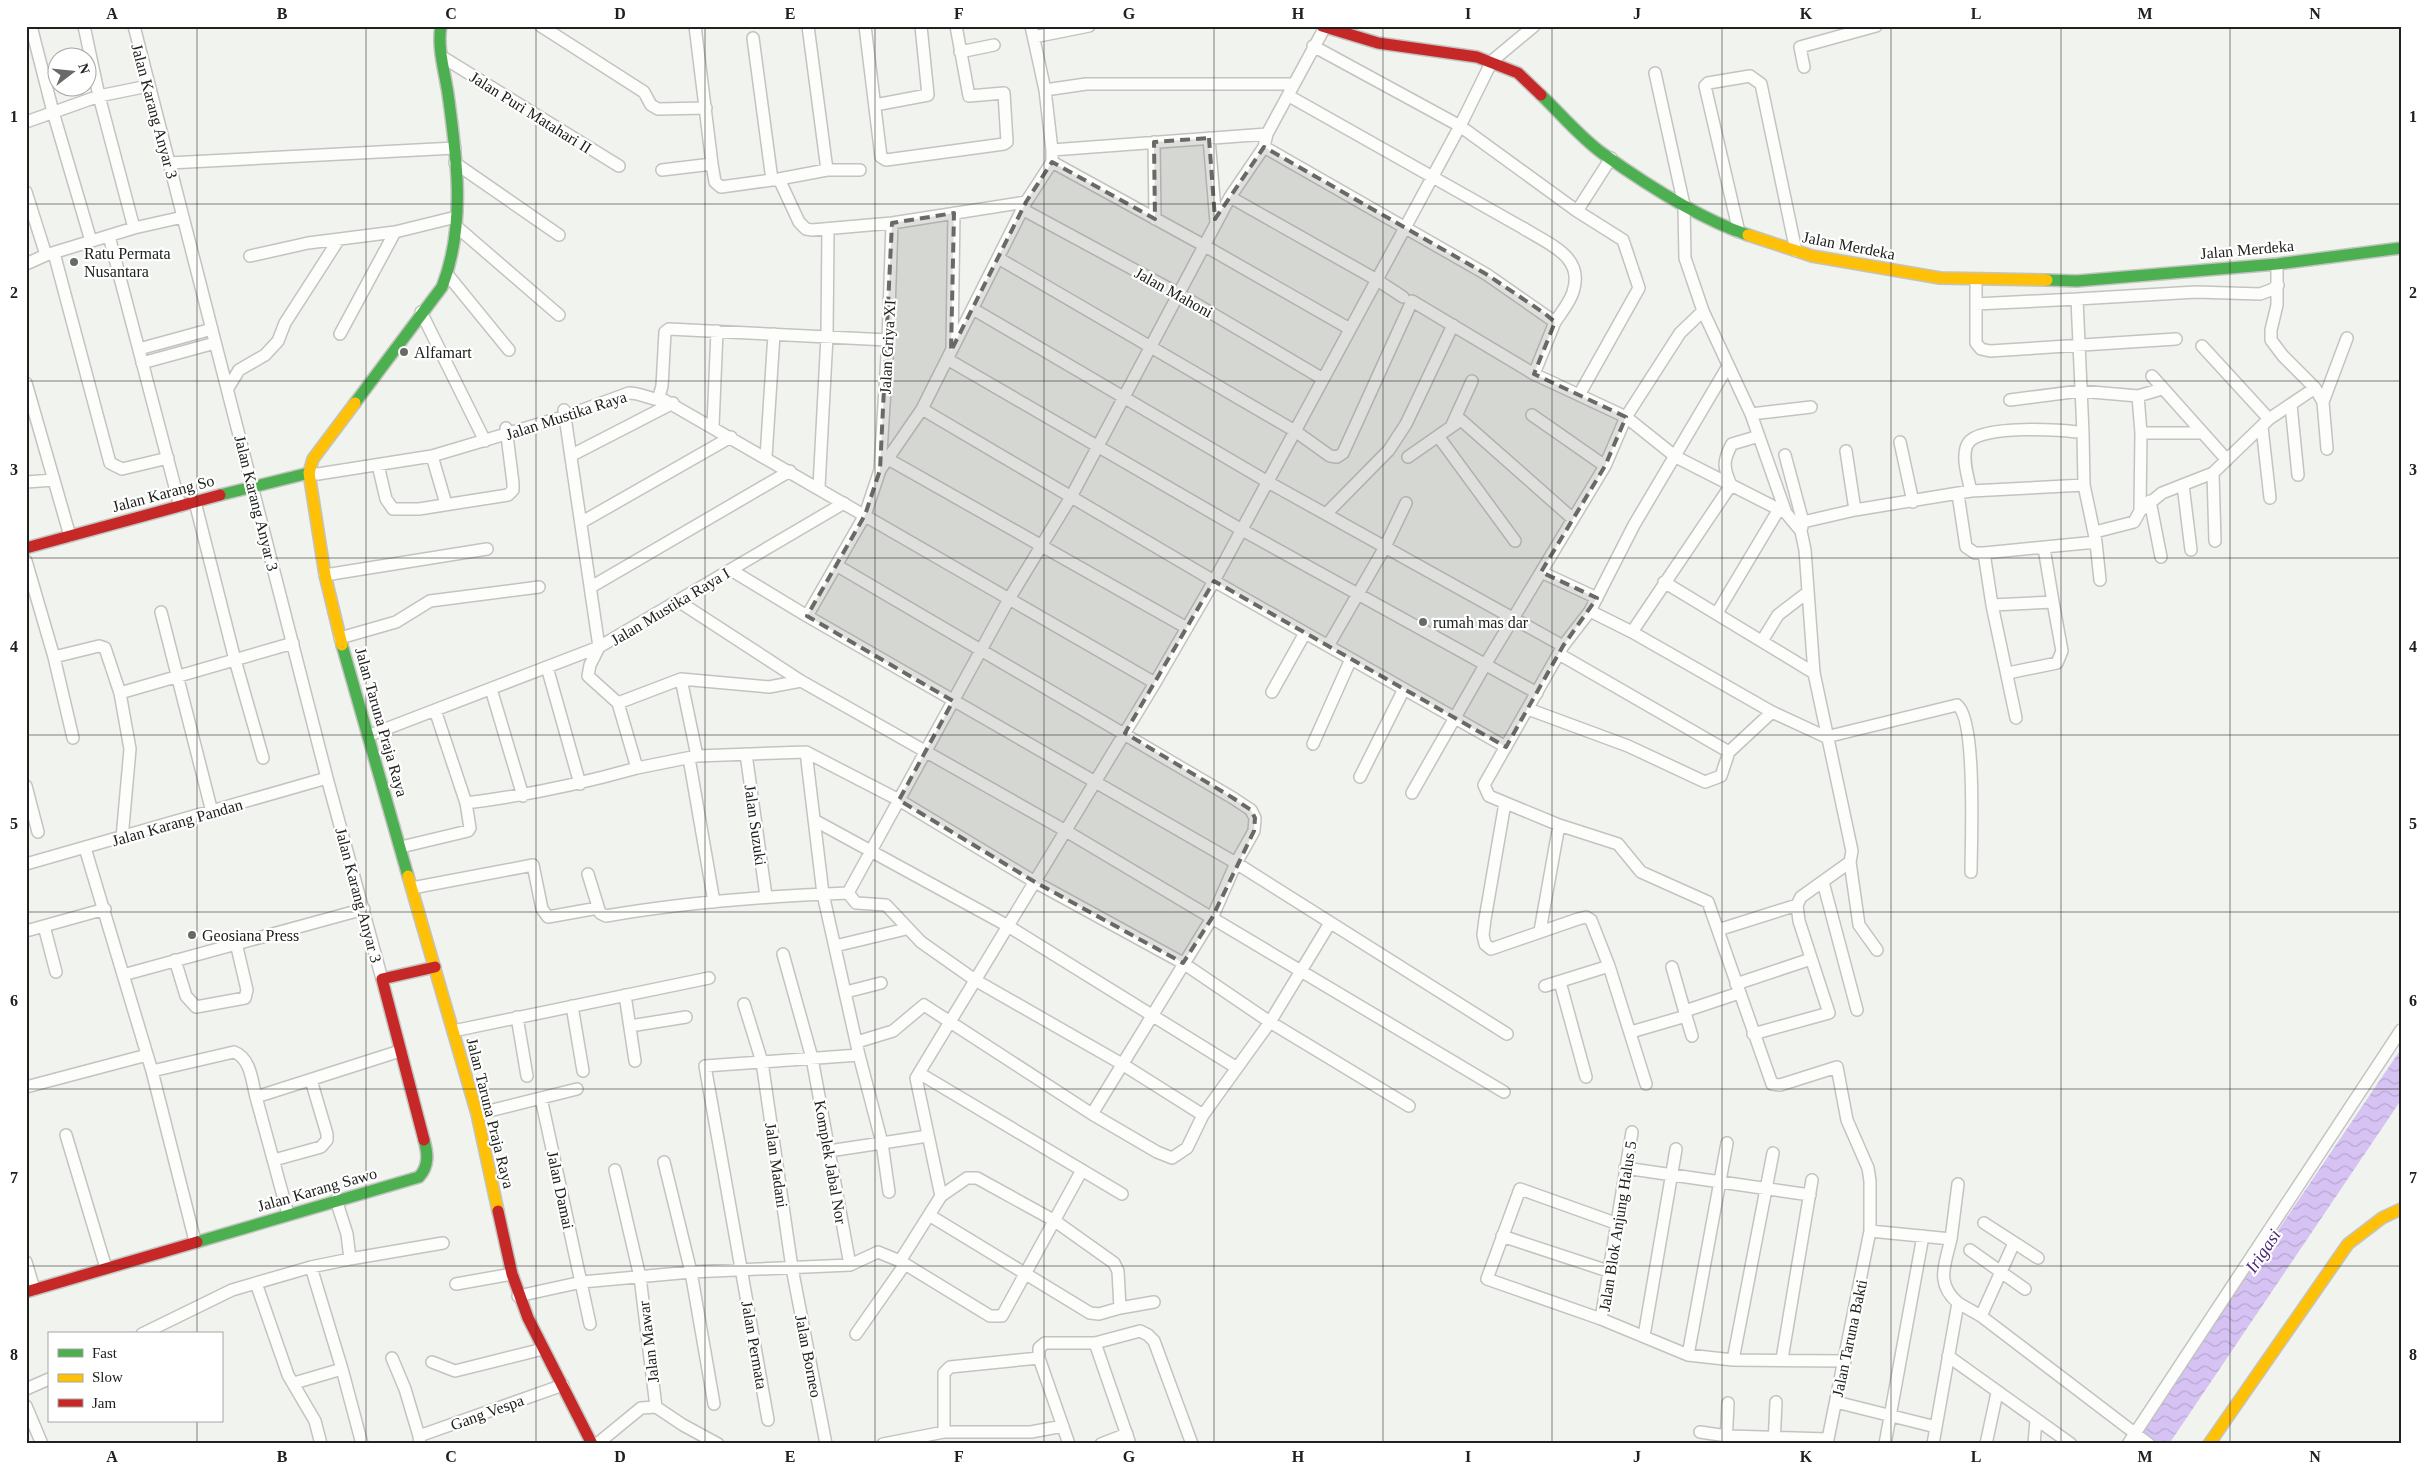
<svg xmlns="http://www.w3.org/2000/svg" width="2427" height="1470" viewBox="0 0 2427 1470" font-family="'Times New Roman',serif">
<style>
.water{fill:url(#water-waves)}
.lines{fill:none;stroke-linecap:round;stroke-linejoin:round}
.street-casing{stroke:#c3c4c0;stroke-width:14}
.fast-casing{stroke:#c3c4c0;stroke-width:14}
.slow-casing{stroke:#c3c4c0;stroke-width:14}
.jam-casing{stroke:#c3c4c0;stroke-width:14}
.street{stroke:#fdfdfc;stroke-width:11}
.fast{stroke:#4caf50;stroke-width:11}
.slow{stroke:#ffc107;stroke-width:11}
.jam{stroke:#c62828;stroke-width:11}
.marked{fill:#696a67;fill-opacity:0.2;stroke:#696a67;stroke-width:4;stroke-dasharray:10 6;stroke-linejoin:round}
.grid{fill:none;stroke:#20201e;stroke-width:1;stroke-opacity:0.55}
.poi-dot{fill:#696a67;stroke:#fff;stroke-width:2}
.labels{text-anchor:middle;stroke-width:4.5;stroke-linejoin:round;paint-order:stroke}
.street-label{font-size:16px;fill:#20201e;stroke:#fff}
.poi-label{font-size:16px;fill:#20201e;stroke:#fff;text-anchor:start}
.water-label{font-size:18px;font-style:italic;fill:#4e2779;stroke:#fff}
.neatline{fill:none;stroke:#20201e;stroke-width:2}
.grid-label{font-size:16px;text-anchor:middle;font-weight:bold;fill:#20201e}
</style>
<defs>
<pattern id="water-waves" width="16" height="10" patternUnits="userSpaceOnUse" patternTransform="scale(1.25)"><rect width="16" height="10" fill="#d6c3f4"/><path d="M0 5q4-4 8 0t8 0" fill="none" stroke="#b7a7d1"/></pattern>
</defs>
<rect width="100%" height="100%" fill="#f1f3ee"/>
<!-- water -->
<path class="water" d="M2401 1049V1100L2169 1444H2133Z"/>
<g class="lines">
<!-- street casing -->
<g class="street-casing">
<path id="street" d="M31 26 53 112 91 241
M84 26 99 96 134 228
M134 26 327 778 382 979
M541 26 644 92 651 105 658 109 706 108
M695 26 712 164 715 182 721 187 779 179 827 170 808 26
M865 26 881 157 886 160 1004 144 1007 142 1004 93 969 96 956 26
M1034 37 1089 26
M753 38 772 180
M1313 46 1460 126 1577 211 1623 240 1639 288 1579 395
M960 52 994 45
M444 58 619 166
M1804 67 1800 47 1876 26
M1655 73 1684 205 1685 258 1703 311 1751 414 1786 513 1801 531 1805 550 1814 673 1852 851 1850 862 1801 897 1797 905 1799 921 1829 1013 1753 1034
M1045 90 1086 84H1294
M1289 96 1523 228C1548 244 1585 256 1573 292 1570 302 1561 313 1555 322
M875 105 928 95 921 26
M26 122 99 96 148 86
M1209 138 1216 223
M1154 142 1155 219
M1264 147 1486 274 1555 322 1534 374
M1052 150 1267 134
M1052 162 1205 246 1350 329
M169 163 455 148
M455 163 559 235
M662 170 712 164
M827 170H860
M779 179 799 222 806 229 812 230 892 223 1026 202
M26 192 46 255 134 228 183 217
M1230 197 1377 280 1403 297
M1022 209 1179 294 1323 379
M1577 211 1611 158
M457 227 559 315
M1739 232 1705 86 1708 83 1750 76 1761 84 1796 251
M109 236 180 506
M54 253 110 463 122 469 168 458
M250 256 308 243 395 232 456 217
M998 258 1295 431 1330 456 1337 457 1343 453 1412 301 1534 374 1626 417 1676 457 1786 513
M26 264 46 255
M2277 264V305L2271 330V340L2283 356 2315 388
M447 274 509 350
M1976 279V343L1981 349 1990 351 2176 339
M2077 299 2196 292 2260 294 2271 290 2278 285
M1976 304 2077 299 2083 433
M973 309 1268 482 1563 646
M421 312 485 441
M340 334 395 232
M2202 346 2269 419
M952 347 954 213
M139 349 212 329
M947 359 1242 530 1537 693
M142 363 215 343
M2152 376 2227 460
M26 383 70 536
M228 388 239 370 265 355 278 341 285 323 339 239
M2138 396 2141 433 2140 511
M658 400 662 386 665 332 669 329 888 340
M2010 400 2080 391 2138 396 2162 389
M2323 402 2347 338
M2291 405 2298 475
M922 409 1214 581 1506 747
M564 410 599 647 844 503
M1751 414 1811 407
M1532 415 1605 466
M713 426 717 331
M1451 427 1472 381
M2262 427 2270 498
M2141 433H2203
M1438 436 1515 541
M1900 442 1913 502
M1846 451 1855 510
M572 455 673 403
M1785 455 1803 522
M432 456 446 504
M766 457 774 334
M1408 457 1461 420 1573 519
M888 459 1187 628
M378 465 386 499 393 509H419L508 495 513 490V483L506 428
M880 469 888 340 892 223
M309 473 318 474 432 456 566 416 629 393C642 393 653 401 664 400L1155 683
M2213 473 2215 541
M26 482 54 480
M2183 485 2191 550
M819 487 827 336 828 230
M1971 491C1968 478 1960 453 1969 442 1982 425 2062 429 2083 433L2084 485
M1958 494 1966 547 1975 553H1984
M2150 501 2161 557
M195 502 235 660 263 758
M1326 514 1389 450 1406 424 1453 325
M582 522 731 437
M1801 531 1803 522 1855 510 1971 491 2084 485 2096 542
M2095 532 2134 522 2140 511 2162 493 2213 473 2269 419 2315 388 2323 402 2327 449
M26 561 54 657
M836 565 1233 798 1251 810 1255 818 1254 831 1236 863 1212 918 1092 1114
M731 570 807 616 865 515 880 470 922 409 1026 202 1052 162V150L1045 90 1031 26
M1541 572 1597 598
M325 575 487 549
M1664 582 1814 673
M591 587 790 471
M678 601 801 681 1066 831 1504 1092
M1992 605 2053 602 2044 548
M1590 611 1632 632 1772 712 1826 737 1957 705C1977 719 1971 844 1971 872
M161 612 212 812
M1717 613 1779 509
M807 616 1236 863 1507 1034
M1632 632 1731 485C1723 468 1723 460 1732 444L1759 436
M340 638 396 622 430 601 539 587
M1762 641 1778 615 1808 592
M1328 646 1385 547 1406 503
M599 647 590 665 588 676 618 703 637 768 697 756 806 752 899 800 1035 882 1183 963 1270 1022 1409 1106
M1559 654 1729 752 1772 712
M547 667 580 784
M2008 673 2057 663 2062 651 2053 602
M681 679 697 756
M491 689 523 796
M1272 692 1305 633
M120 693 130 749 122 838
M618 703 681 679 769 687 801 681
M1528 709 1628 746 1705 782 1721 776 1729 752
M435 710 466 803
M2016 718 1992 605 1984 553 2096 542 2100 580
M370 735 599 647
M73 738 54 657 99 646 105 648 120 693 293 643
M1313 744 1351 659
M806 752 823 894 859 1055 882 1143 889 1192
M746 754 766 896
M689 758 714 902
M1360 777 1404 689
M26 786 38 832
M1412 793 1485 665 1605 466 1626 417 1680 333 1703 311
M1505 803 1485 919 1483 935 1485 944 1491 949 1578 919 1586 917 1591 920 1609 966 1646 1084
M814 820 1008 926 1237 1068
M1559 825 1618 844 1641 872 1708 902 1772 1084 1780 1085 1837 1067 1847 1120 1868 1168 1870 1181V1231L1827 1444
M401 847 468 831 470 828 466 803C524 796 580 784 637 768
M85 848 152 1071 234 1052C251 1058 252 1082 256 1097L400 1051
M1850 862 1859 925 1877 950
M26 864 327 778
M588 874 600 913 606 916C686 902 767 896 848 893
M1823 882 1857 1010
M412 888 533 865 542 909 548 917 598 908
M848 893 1009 599 1071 497 1230 197 1264 147 1267 134 1325 27
M848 893 856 903 886 905 921 942 975 980 1122 1064 1203 1115
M44 926 56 972
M1718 930 1797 905
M26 931 105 909
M1540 931 1559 825 1489 796 1484 785 1563 646 1590 611 1634 525 1728 366
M835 946 906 929
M783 954 812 1058 850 1265
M175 960 186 996 196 1007 245 998 247 990 236 943
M123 975 364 909
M1560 982 1586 1077
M1736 984 1811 959
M1545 986 1609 966
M846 992 881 983
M625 995 635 1061
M744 1004 762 1062 792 1268 826 1444
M572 1006 583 1071
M1685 1011 1739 993
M1686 1016 1692 1036
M517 1017 527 1076
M630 1026 686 1017
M453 1031 709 978
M1631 1032 1686 1016 1672 967
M857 1042 893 1031 924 1005 1092 1114 1157 1152 1172 1158 1187 1148 1203 1115 1270 1022 1330 923
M152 1071 195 1241
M919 1073 1122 1194
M26 1087 147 1055
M256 1097 288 1214
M541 1098 590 1324
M477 1114 577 1089
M66 1135 106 1268
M829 1151 928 1136
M274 1160 321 1147 327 1140V1134L311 1080
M664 1162 691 1272 714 1404
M1625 1168 1810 1195
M615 1170 640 1277 656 1407
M929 1215 1090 1313 1099 1314 1120 1308 1118 1271 1114 1263 1055 1221 977 1178H967L941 1196
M1984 1223 2038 1258
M1618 1224 1520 1189 1487 1279 1601 1319 1688 1355 1733 1360 1845 1361
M1870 1231 1951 1239C1945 1265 1935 1283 1958 1303
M1502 1236 1608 1271
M1951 1239 1958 1184
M1970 1250 2025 1289
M350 1259 443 1243
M900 1261 941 1196 916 1078 1155 683 1214 581 1460 126 1492 61 1534 26
M26 1262 34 1289
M311 1267 342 1369 362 1444
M256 1283 288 1375 315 1421 321 1444
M456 1284 512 1274
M518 1296 582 1282 691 1272 850 1265 878 1252 900 1261 990 1316H1002L1082 1170
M1120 1308 1154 1302
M1981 1316 2014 1243
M1601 1319 1632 1132
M142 1334 232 1290 311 1267 350 1259 347 1234 336 1200
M856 1334 905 1264
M1644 1336 1676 1149
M1095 1343 1130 1444
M1688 1355 1727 1143
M1948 1356 2071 1444
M392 1358 405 1389 419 1436
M1782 1359 1812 1180
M1733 1360 1773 1153
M432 1362 455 1371 543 1349
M294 1383 342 1369
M26 1389 49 1379
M1836 1402 1936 1427
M26 1406 42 1444
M768 1420 705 1066 859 1055
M944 1432V1373L950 1367 1039 1358
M1700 1432 1727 1436 1828 1439
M420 1444 419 1436 563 1385
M597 1444 641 1408 656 1407 683 1425 718 1444
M883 1444 944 1432H1031L1063 1426
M1069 1444 1039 1358V1348L1045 1343H1095L1140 1331 1148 1335 1154 1341 1192 1444
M1101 1444 1127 1434
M1726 1444 1728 1403
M1774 1444 1776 1402
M1885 1444 1923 1236
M1933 1444 1958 1303 1981 1316 2149 1444
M1986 1444 1997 1393
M2034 1444 2036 1420
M2128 1444 2401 1030"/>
</g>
<!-- fast casing -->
<g class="fast-casing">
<path id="fast" d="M1541 95C1561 114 1580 137 1602 153 1644 183 1700 219 1748 235
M2047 280 2077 281 2277 264 2401 248
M355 403 442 287C466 226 457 158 448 94 445 73 437 48 441 26
M220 495 309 473
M342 645 408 876
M197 1242 419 1177C429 1166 428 1154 424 1140"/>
</g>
<!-- slow casing -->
<g class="slow-casing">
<path id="slow" d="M1748 235 1812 256 1940 278 2047 280
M342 645 325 575 309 473 313 459 355 403
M408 876 477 1114 498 1211
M2209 1444 2348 1244 2382 1218 2401 1209"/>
</g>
<!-- jam casing -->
<g class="jam-casing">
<path id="jam" d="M1322 26 1378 43 1477 57 1518 73 1541 95
M26 548 220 495
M424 1140 382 979 435 967
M498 1211 512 1274 528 1318 592 1444
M26 1292 197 1242"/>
</g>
<!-- street -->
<use href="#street" class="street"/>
<!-- fast -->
<use href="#fast" class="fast"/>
<!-- slow -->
<use href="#slow" class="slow"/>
<!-- jam -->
<use href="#jam" class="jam"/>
</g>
<!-- marked area -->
<path class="marked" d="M1209 138 1215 219 1264 147 1486 274 1544 313 1555 322 1534 374 1626 417 1605 466 1541 572 1597 598 1563 646 1506 747 1214 581 1125 733 1233 798 1251 810 1255 818 1254 831 1212 918 1183 963 1035 882 899 800 953 701 807 616 865 515 880 470 892 223 954 213 951 351 1026 202 1052 162 1155 219 1154 142Z"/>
<!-- grid -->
<path class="grid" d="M197 26V1334M366 26V1444M536 26V1444M705 26V1444M875 26V1444M1044 26V1444M1214 26V1444M1383 26V1444M1552 26V1444M1722 26V1444M1891 26V1444M2061 26V1444M2230 26V1444M26 204H2401M26 381H2401M26 558H2401M26 735H2401M26 912H2401M26 1089H2401M26 1266H2401M197 1421V1444"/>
<!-- markers -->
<g class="poi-dot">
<circle cx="74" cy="262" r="5"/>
<circle cx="404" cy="352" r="5"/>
<circle cx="1423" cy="622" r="5"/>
<circle cx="192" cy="935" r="5"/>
</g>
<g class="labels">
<!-- street labels -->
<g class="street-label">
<text transform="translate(155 111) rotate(75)" y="6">Jalan Karang Anyar 3</text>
<text transform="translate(531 112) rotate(32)" y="6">Jalan Puri Matahari II</text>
<text transform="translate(1849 245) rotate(11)" y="6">Jalan Merdeka</text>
<text transform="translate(2247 249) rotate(-5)" y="6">Jalan Merdeka</text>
<text transform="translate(1174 292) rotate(29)" y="6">Jalan Mahoni</text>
<text transform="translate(887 347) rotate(-87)" y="6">Jalan Griya XI</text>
<text transform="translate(566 415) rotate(-18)" y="6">Jalan Mustika Raya</text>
<text transform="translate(163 493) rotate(-15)" y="6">Jalan Karang So</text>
<text transform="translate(257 503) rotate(76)" y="6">Jalan Karang Anyar 3</text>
<text transform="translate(670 606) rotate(-31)" y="6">Jalan Mustika Raya I</text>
<text transform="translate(382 722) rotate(74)" y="6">Jalan Taruna Praja Raya</text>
<text transform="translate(177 822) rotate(-16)" y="6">Jalan Karang Pandan</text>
<text transform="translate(756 825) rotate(82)" y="6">Jalan Suzuki</text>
<text transform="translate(359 895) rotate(75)" y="6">Jalan Karang Anyar 3</text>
<text transform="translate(491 1113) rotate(76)" y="6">Jalan Taruna Praja Raya</text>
<text transform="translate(831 1162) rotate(80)" y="6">Komplek Jabal Nor</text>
<text transform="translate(777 1165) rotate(82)" y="6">Jalan Madani</text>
<text transform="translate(317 1189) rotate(-16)" y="6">Jalan Karang Sawo</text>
<text transform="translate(561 1190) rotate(78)" y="6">Jalan Damai</text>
<text transform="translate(1617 1226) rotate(-81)" y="6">Jalan Blok Anjung Halus 5</text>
<text transform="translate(1849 1338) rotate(-78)" y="6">Jalan Taruna Bakti</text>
<text transform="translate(648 1342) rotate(-97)" y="6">Jalan Mawar</text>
<text transform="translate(755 1345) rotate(80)" y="6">Jalan Permata</text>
<text transform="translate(809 1356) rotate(79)" y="6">Jalan Borneo</text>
<text transform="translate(487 1412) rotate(-20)" y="6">Gang Vespa</text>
</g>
<!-- poi labels -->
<g class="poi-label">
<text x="84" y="259">Ratu Permata<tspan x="84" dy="18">Nusantara</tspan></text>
<text x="414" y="358">Alfamart</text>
<text x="1433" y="628">rumah mas dar</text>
<text x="202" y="941">Geosiana Press</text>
</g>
<!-- water labels -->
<g class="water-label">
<text transform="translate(2263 1251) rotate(-56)" y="6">Irigasi</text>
</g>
</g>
<!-- border -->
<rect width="2427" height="1470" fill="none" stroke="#ffffff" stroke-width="55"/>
<!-- legend -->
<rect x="48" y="1332" width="175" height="90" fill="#ffffff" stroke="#a6a6a5"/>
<rect x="58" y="1349" width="25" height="8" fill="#4caf50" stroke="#a6a6a5"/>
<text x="92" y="1358" font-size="15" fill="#20201e">Fast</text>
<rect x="58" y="1374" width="25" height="8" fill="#ffc107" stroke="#a6a6a5"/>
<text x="92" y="1382" font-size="15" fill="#20201e">Slow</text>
<rect x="58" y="1399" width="25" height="8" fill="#c62828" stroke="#a6a6a5"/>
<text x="92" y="1408" font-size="15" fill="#20201e">Jam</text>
<!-- north arrow -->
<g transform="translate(72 72) rotate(74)"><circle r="24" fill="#ffffff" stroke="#a6a6a5"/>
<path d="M0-4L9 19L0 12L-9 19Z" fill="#696a67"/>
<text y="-8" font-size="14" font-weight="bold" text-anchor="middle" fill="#20201e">N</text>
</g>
<rect x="28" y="28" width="2372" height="1414" class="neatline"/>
<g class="grid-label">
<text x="112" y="19">A</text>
<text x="282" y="19">B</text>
<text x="451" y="19">C</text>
<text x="620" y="19">D</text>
<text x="790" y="19">E</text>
<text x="959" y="19">F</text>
<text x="1129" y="19">G</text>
<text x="1298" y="19">H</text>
<text x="1468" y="19">I</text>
<text x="1637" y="19">J</text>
<text x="1806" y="19">K</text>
<text x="1976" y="19">L</text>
<text x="2145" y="19">M</text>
<text x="2315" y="19">N</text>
<text x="14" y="122">1</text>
<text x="2413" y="122">1</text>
<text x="14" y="298">2</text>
<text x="2413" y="298">2</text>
<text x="14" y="475">3</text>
<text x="2413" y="475">3</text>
<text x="14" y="652">4</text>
<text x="2413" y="652">4</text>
<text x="14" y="829">5</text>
<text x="2413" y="829">5</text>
<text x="14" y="1006">6</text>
<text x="2413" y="1006">6</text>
<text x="14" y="1183">7</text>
<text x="2413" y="1183">7</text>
<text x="14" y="1360">8</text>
<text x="2413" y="1360">8</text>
<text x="112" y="1462">A</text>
<text x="282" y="1462">B</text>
<text x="451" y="1462">C</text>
<text x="620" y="1462">D</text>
<text x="790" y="1462">E</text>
<text x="959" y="1462">F</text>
<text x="1129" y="1462">G</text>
<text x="1298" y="1462">H</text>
<text x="1468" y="1462">I</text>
<text x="1637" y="1462">J</text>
<text x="1806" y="1462">K</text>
<text x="1976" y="1462">L</text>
<text x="2145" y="1462">M</text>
<text x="2315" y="1462">N</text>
</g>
</svg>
